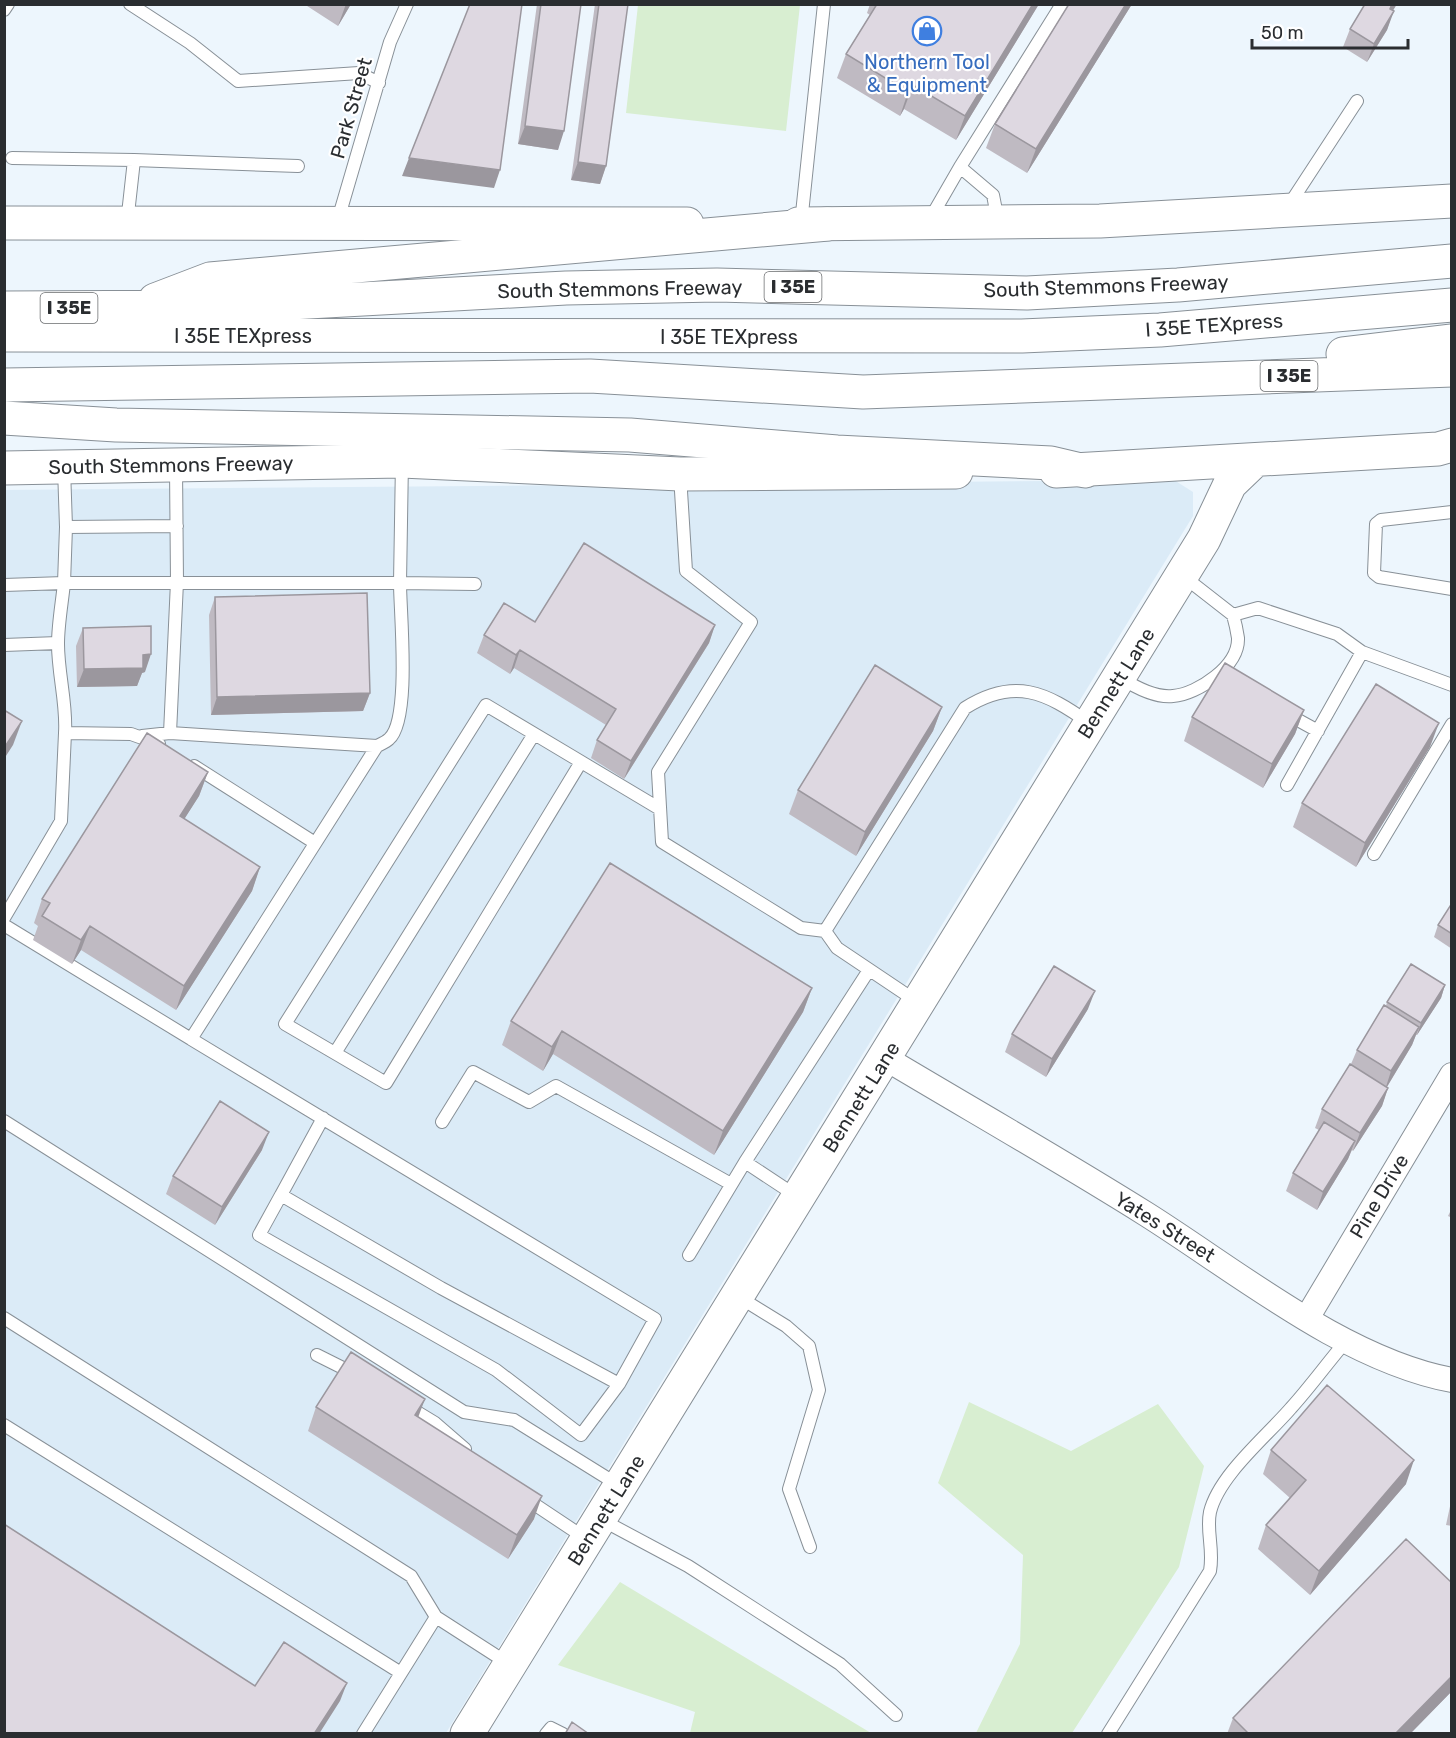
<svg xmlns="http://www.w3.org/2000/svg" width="1456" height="1738" viewBox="0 0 1456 1738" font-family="Rubik,sans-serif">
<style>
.built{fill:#dbebf7}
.green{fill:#d8eed1}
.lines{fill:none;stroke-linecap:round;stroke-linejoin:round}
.lane-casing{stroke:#889097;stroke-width:14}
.street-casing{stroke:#889097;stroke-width:26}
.secondary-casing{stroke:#889097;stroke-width:35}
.highway-casing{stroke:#889097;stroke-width:35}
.lane{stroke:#fff;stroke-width:12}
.street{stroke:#fff;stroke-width:24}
.secondary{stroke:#fff;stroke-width:33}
.highway{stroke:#fff;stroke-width:33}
.wall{fill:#bfbac2}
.shaded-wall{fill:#9b979e}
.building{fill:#ded8e1;stroke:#9b979e;stroke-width:1.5}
.labels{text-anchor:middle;stroke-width:4.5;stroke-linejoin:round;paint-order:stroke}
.shield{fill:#fff;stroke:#6a6c6e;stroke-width:1.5}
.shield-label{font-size:18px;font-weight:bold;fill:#2a2d30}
.shop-label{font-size:20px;fill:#366cbe;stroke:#fff}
.street-label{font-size:20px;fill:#2a2d30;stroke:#fff}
</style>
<rect width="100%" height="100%" fill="#edf6fd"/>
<!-- built -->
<path class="built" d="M1174 480 1193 492V516L446 1733H5L4 490Z"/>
<!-- green -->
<path class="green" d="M638 5H800L786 131 626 113Z
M969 1402 1071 1451 1158 1404 1204 1466 1179 1567 1072 1733H976L1020 1644 1023 1555 938 1483Z
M620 1582 871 1733H690L695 1712 558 1665Z"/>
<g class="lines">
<!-- lane casing -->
<g class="lane-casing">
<path id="lane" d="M130 4 190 43 238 81 359 73 379 83
M4 10 8 4
M12 158 134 160 127 223
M134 160 298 166
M960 167 1062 4
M1289 205 1357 101
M930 219 960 167 993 195 998 221
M337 223 390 42 407 4
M801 223 824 4
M402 461 400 583 475 584
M64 468 66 527 177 526
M680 475 686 571 751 622 658 772 662 842 801 928 825 931
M1452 512 1381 520 1376 524 1374 573 1379 577 1452 589
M1183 576 1233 615 1258 608 1337 634 1362 652 1452 685
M4 585 64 583 66 527
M4 645 58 643
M1121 678C1135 687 1155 698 1173 696 1198 694 1239 666 1238 638 1237 631 1235 622 1233 615
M1287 714 1318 731
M65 733C67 704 58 674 58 644 58 624 62 603 64 583H400C400 613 411 720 389 739 386 742 381 744 377 746L191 1039 655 1319 619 1384 441 1288 281 1195 323 1118
M170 733 177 582 176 467
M142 736 170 733 377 746
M581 762 386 1083 285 1024 486 705C544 740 602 774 660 809
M194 766 315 843
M1287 785 1362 652
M1374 854 1452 724
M4 918 61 821 65 733 131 734 159 744
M4 925 191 1039
M916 1001 837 948 825 931 965 708C1014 677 1046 692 1089 723
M335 1053 534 734
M4 1121 464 1412 514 1420 620 1486
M442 1122 473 1072 529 1102 556 1086 731 1184
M745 1162 798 1197
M281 1195 259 1235 496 1370 581 1435 619 1384
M689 1255 745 1162 869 970
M739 1297 786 1326 809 1346 819 1390 789 1489 810 1547
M4 1318 411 1576 436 1617 509 1664
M317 1355 357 1375
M407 1406 435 1423 465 1449
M4 1425 401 1673
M525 1498 585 1538
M602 1520 688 1566 840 1664 896 1715
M363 1734 436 1617
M546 1734 551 1728 563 1734
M1108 1734 1210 1571C1214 1549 1206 1531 1210 1512 1219 1475 1267 1436 1291 1408 1311 1386 1328 1362 1347 1340"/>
</g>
<!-- street casing -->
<g class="street-casing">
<path id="street" d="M885 1058C972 1110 1060 1160 1146 1214 1238 1272 1345 1360 1452 1380
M1307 1318 1452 1075"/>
</g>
<!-- secondary casing -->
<g class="secondary-casing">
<path id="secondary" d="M4 223 687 224
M798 224 1100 221 1452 201
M4 468 402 461 680 474 956 472
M1056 471 1438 449 1452 445
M467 1734 1204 539 1230 484 1254 461"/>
</g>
<!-- highway casing -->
<g class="highway-casing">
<path id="highway" d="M155 300 210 279 828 224
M4 308 215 307 566 288 717 285 1027 293 1178 285 1452 261
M4 335 1022 336 1160 330 1452 305
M1343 354 1452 341
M4 385 590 376 863 392 1452 370
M4 418 116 425 630 435 837 452 1051 463 1085 471"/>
</g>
<!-- lane -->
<use href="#lane" class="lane"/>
<!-- street -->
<use href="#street" class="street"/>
<!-- secondary -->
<use href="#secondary" class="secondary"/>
<!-- highway -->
<use href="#highway" class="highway"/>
</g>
<!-- wall -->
<path class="wall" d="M304 4H351L338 26Z
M537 4H581L558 150 518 144Z
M595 4H628L606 166 600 184 571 180Z
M870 4H1039L956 140 904 109 900 116 837 78 846 54 870 15 867 13Z
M1069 4H1132L1027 173 986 148 995 124Z
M1393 11 1387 30 1367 62 1343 47 1350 29Z
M215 597 370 693 363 711 211 715 209 615Z
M535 622 715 625 709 643 624 779 591 758 597 740 606 725 514 668 510 674 477 653 484 635Z
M83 628 145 672 142 673 137 686 77 687 76 646Z
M942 707 933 731 856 856 789 814 798 790Z
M1304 710 1295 734 1263 788 1184 741 1192 717Z
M1430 747 1356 867 1293 827 1302 803Z
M208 772 199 796 184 819 260 867 252 891 176 1010 81 950 72 964 33 940 38 926 34 923 42 899Z
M1452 903V949L1434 937 1438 925Z
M1445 985 1441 998 1417 1035H1416L1412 1045 1387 1087 1388 1088 1382 1106 1353 1151 1352 1150 1348 1159 1317 1210 1286 1191 1293 1173 1319 1130 1315 1128 1322 1109 1351 1064 1357 1050 1386 1006 1387 1002Z
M812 988 803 1012 714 1155 553 1054 543 1071 502 1045 511 1021Z
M1088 1009 1046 1077 1005 1052 1012 1034Z
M262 1150 215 1225 166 1194 173 1176Z
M1452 1208V1218L1448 1216Z
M316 1407 534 1519 508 1559 308 1431Z
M1271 1450 1406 1484 1310 1595 1258 1549 1266 1525 1290 1498 1263 1474Z
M1452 1497V1526L1446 1525Z
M1452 1583V1691L1410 1734H1227L1233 1718Z"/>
<!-- shaded-wall -->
<path class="shaded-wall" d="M346 4H351L338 26Z
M1033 4H1039L956 140 965 116Z
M1126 4H1132L1027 173 1036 149Z
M1392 4H1397L1383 27 1390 9Z
M1394 11 1387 30 1367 62 1374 44Z
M913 85 904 109 900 116 908 92Z
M525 126 564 131 558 150 518 144Z
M409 158 500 170 494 188 402 176Z
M578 162 606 166 600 184 571 180Z
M715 625 709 643 624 779 631 761Z
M520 650 514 668 510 674 516 655Z
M151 654 145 672 142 673 137 686 77 687 84 669 143 655Z
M370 693 363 711 211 715 217 697Z
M942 707 933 731 856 856 865 832Z
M1304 710 1295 734 1263 788 1272 764Z
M22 721 13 745 4 759V748Z
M1439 723 1430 747 1356 867 1365 843Z
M208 772 199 796 171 840 180 816Z
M260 867 252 891 176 1010 184 986Z
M90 926 81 950 72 964 81 940Z
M1445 985 1441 998 1417 1035 1421 1023Z
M812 988 803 1012 714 1155 723 1131Z
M1095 991 1088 1009 1046 1077 1052 1059Z
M1419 1027 1412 1045 1385 1090 1391 1071Z
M562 1031 553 1054 543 1071 552 1047Z
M1388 1088 1382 1106 1353 1151 1360 1133Z
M269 1132 262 1150 215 1225 222 1207Z
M1355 1141 1348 1159 1317 1210 1323 1192Z
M425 1399 416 1423 415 1415Z
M1414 1460 1406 1484 1310 1595 1319 1571Z
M542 1496 534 1519 508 1559 517 1535Z
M1452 1676V1691L1410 1734H1395Z
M347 1683 340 1701 319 1734H314Z"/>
<!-- building -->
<path class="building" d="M470 4H522L500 170 409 158Z
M541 4H581L564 131 525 126Z
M599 4H628L606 166 578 162Z
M877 4H1033L965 116 913 85 908 92 846 54Z
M1069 4H1126L1036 149 995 124Z
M1365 4H1392L1390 9 1394 11 1374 44 1350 29Z
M584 543 715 625 631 761 597 740 616 709 520 650 516 655 484 635 504 603 535 622Z
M367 593 370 693 217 697 215 597Z
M151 626V654L143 655V668L84 669 83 628Z
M1225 663 1304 710 1272 764 1192 717Z
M875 665 942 707 865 832 798 790Z
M1376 684 1439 723 1365 843 1302 803Z
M4 710 22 721 4 748Z
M147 733 208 772 180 816 260 867 184 986 90 926 81 940 42 916 50 903 42 899Z
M610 863 812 988 723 1131 562 1031 552 1047 511 1021Z
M1452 903V934L1438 925Z
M1411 964 1445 985 1421 1023 1387 1002Z
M1054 966 1095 991 1052 1059 1012 1034Z
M1384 1005 1419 1027 1391 1071 1357 1050Z
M1350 1064 1388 1088 1360 1133 1322 1109Z
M220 1101 269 1132 222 1207 173 1176Z
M1324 1122 1355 1141 1323 1192 1293 1173Z
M351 1352 425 1399 415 1415 542 1496 517 1535 316 1407Z
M1327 1385 1414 1460 1319 1571 1266 1525 1306 1480 1271 1450Z
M4 1524 255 1686 284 1642 347 1683 314 1734H4Z
M1406 1539 1452 1583V1676L1395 1734H1249L1233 1718Z
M572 1722 589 1734H565Z"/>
<!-- icons -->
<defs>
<g id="shop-ring" transform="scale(1.5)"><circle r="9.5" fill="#fff" stroke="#3f7fe0" stroke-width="1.5"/><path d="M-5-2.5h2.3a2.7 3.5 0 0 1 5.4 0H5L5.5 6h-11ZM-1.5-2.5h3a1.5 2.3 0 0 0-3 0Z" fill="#3f7fe0"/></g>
</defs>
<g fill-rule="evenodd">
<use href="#shop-ring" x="927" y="31"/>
</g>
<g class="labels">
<!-- shield labels -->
<g class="shield">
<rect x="764.5" y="272" width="57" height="30" rx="4.5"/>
<rect x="40.5" y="293" width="57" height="30" rx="4.5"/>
<rect x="1260.5" y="361" width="57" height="30" rx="4.5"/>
</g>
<g class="shield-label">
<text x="793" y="293">I 35E</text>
<text x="69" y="314">I 35E</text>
<text x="1289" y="382">I 35E</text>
</g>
<!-- shop labels -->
<g class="shop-label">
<text x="927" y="69">Northern Tool<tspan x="927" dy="23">&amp; Equipment</tspan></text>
</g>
<!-- street labels -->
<g class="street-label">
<text transform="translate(351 108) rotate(-74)" y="7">Park Street</text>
<text transform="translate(1106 286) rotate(-2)" y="7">South Stemmons Freeway</text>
<text transform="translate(620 289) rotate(-1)" y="7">South Stemmons Freeway</text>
<text transform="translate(1214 325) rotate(-4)" y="7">I 35E TEXpress</text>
<text x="243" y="343">I 35E TEXpress</text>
<text x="729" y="344">I 35E TEXpress</text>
<text transform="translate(171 465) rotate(-1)" y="7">South Stemmons Freeway</text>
<text transform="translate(1116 683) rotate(-58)" y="7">Bennett Lane</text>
<text transform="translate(861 1097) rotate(-58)" y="7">Bennett Lane</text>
<text transform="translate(1379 1196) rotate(-59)" y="7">Pine Drive</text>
<text transform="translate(1165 1227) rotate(32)" y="7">Yates Street</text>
<text transform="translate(606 1510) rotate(-58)" y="7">Bennett Lane</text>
</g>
</g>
<!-- border -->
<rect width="1456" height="1738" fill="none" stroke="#2a2d30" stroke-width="12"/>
<!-- scale -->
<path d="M1252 39v9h156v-9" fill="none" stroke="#2a2d30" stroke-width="3"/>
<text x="1261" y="39" font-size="18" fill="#2a2d30" stroke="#ffffff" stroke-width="4.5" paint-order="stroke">50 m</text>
</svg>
